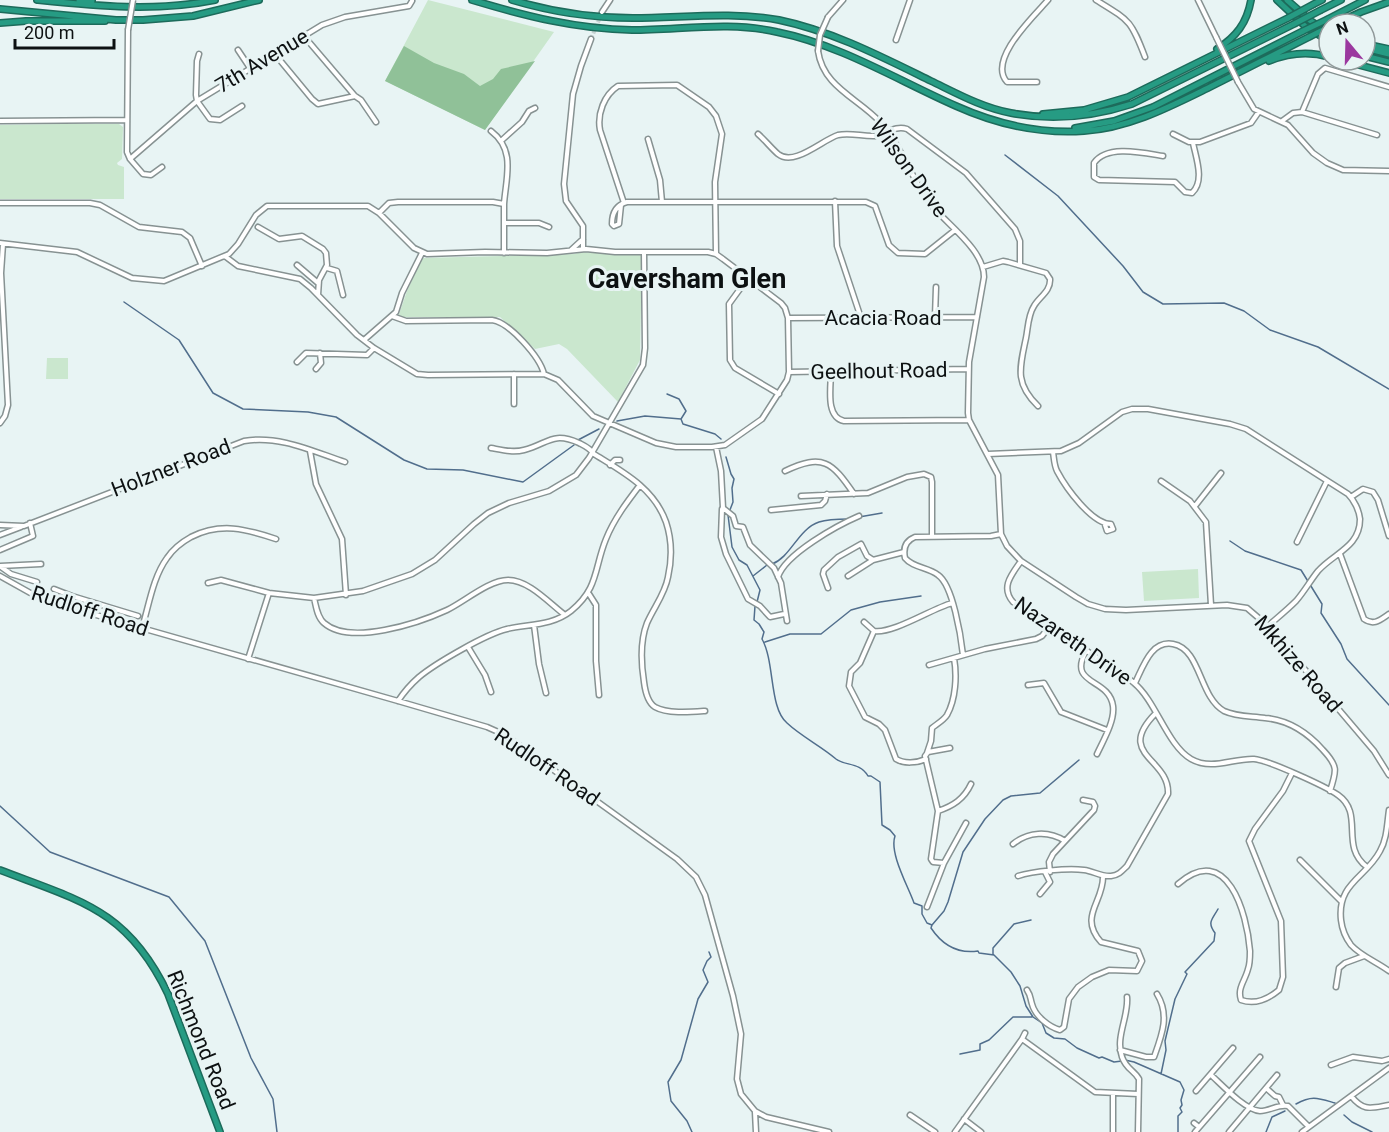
<svg xmlns="http://www.w3.org/2000/svg" width="1389" height="1132" viewBox="0 0 1389 1132" font-family="Roboto,sans-serif">
<style>
.green{fill:#cae7ce}
.forest{fill:#90c198}
.lines{fill:none;stroke-linecap:round;stroke-linejoin:round}
.stream{stroke:#516e8c;stroke-width:1.5}
.minor-tunnel{stroke:#c7d2d2;stroke-width:4;stroke-dasharray:4 2;stroke-linecap:butt}
.minor-casing{stroke:#879292;stroke-width:7}
.highway-casing{stroke:#1d6b5b;stroke-width:8}
.minor{stroke:#fff;stroke-width:4}
.highway{stroke:#269b83;stroke-width:5}
.minor-bridge-casing{stroke:#879292;stroke-width:7;stroke-linecap:butt}
.highway-bridge-casing{stroke:#1d6b5b;stroke-width:8;stroke-linecap:butt}
.minor-bridge{stroke:#fff;stroke-width:4}
.highway-bridge{stroke:#269b83;stroke-width:5}
.labels{text-anchor:middle;stroke-width:6;stroke-linejoin:round;paint-order:stroke}
.street-label{font-size:21px;fill:#0d1112;stroke:#e8f4f4}
.district-label{font-size:27px;font-weight:bold;fill:#0d1112;stroke:#e8f4f4}
</style>
<rect width="100%" height="100%" fill="#e8f4f4"/>
<!-- green -->
<path class="green" d="M428 0 554 32 485 130 385 81Z
M61 124H119L123 127 122 159 117 163 118 165 124 167V199H0V125Z
M582 252 642 255 640 360 618 402 567 349 559 344 535 349 500 317H398L407 291 422 258 574 254Z
M47 358H68V379H46Z
M1198 569 1199 598 1144 601 1142 572Z"/>
<!-- forest -->
<path class="forest" d="M404 46 434 63 464 74 480 86 493 79 501 69 535 61 485 130 385 81Z"/>
<g class="lines">
<!-- stream -->
<path class="stream" d="M1005 155 1058 196 1123 266 1143 292 1163 304 1224 303 1244 311 1270 330 1318 347 1389 389
M124 302 179 340 213 393 243 409 308 412 336 417 404 460 427 469 463 470 523 482 574 445
M667 394 679 399 686 411 681 419 683 424 715 434 721 439
M617 421 645 416 681 419
M578 440 599 429
M726 457 731 474 734 479 732 488 733 502 728 515 732 547 739 560 747 565 760 590 757 602
M859 517 882 513
M1230 541 1245 551 1301 570 1322 604 1321 613 1341 644 1347 659 1389 705
M772 564C791 557 798 529 819 522 828 519 840 519 849 519
M753 576 767 565
M755 606 754 620 759 624 764 632 762 639C775 662 769 708 787 723 802 737 821 746 836 759 845 766 860 762 868 776H871L880 782 882 825 890 830 895 836C889 853 908 886 914 903L922 906V914L927 923 932 925 931 928C943 946 958 954 978 951L979 953 994 955 1011 972 1020 986 1026 1006 1033 1017 1042 1023 1046 1033 1054 1038 1065 1039 1077 1048 1099 1058 1102 1057 1114 1062 1122 1061
M765 642 790 634H821L851 610 880 602 921 596
M0 806 50 852 169 897 205 941 251 1058 273 1099 277 1132
M932 925 944 911 948 902 963 852 985 819 1003 800 1011 796 1040 793 1079 760
M993 954V948L1014 924 1031 920
M960 1054 980 1050V1044L989 1040 1013 1017H1032
M1125 1060 1134 1062 1180 1082 1184 1090 1181 1100 1182 1105 1180 1108 1182 1112 1178 1116V1132
M1161 1074 1166 1050 1165 1041 1175 999 1187 974 1185 972 1214 941 1215 933C1207 922 1212 920 1218 909
M1296 1104C1312 1095 1318 1098 1335 1103
M1344 1115 1352 1122 1372 1132
M692 1132 687 1121 671 1101 668 1082 681 1060 698 999 708 982 703 970 707 961 711 957 709 952
M1266 1132 1272 1117 1285 1111"/>
<!-- minor-tunnel -->
<path class="minor-tunnel" d="M591 39 601 15"/>
<!-- minor casing -->
<g class="minor-casing">
<path id="minor" d="M1096 0C1130 21 1131 20 1145 57
M1198 0 1216 37
M602 12 610 0
M828 17 843 0
M128 30 127 152 130 159 143 174 151 175 162 167
M303 35 355 96 361 100 376 122
M896 40 910 0
M238 50 250 68
M818 51C823 87 858 98 880 122 898 142 911 174 925 197 941 221 984 247 984 277L969 362 968 413 969 420 998 475 1001 534 1007 546 1021 561 1076 597 1088 604 1105 609 1126 610 1227 605 1247 608 1268 626 1374 751 1389 775
M274 53 312 99 318 104 355 96
M199 54 197 61 196 95 197 101 210 119 220 120 242 106
M1037 82H1007C987 60 1034 16 1048 0
M1238 82 1254 109 1288 125 1313 153 1327 163 1343 170 1389 171
M1302 112 1318 74 1325 68 1389 87
M0 121 127 120
M1282 121 1293 113 1302 112 1377 135
M491 131C516 150 506 177 504 204
M758 134C765 140 771 148 778 154 794 167 822 140 838 135 851 132 863 137 876 136 887 134 895 125 907 129L966 173 1015 229 1020 241V265
M1173 134 1189 142H1200L1251 123 1258 113
M648 139 660 180 662 202
M502 140 522 122 529 111 535 108
M1163 156C1144 153 1107 144 1094 163V177L1099 180 1175 182 1185 192 1192 193C1205 181 1196 158 1193 143
M130 159 197 101 322 25 345 17 409 6 412 1
M835 201 837 246 861 318
M0 203H90L100 205 139 227 182 232 190 238 202 266
M624 203 600 130C597 114 604 95 618 86L677 85 709 107 716 116 722 134 715 182 716 254
M621 205 619 224 614 226 612 224C612 213 616 205 627 202H866L875 206 889 245 898 253 925 254 955 230
M379 213 389 203 398 202H493L504 204V253
M504 223H539L549 227
M258 227 279 239 302 236 323 249 326 253 327 265 319 280 318 295
M0 243 77 252 132 278 164 281 229 254 238 244 256 215 267 206H368L379 213 414 248 427 254 485 252 547 253 586 249 615 252H708L716 254 723 259 781 303 785 308 788 318 789 372 787 380 762 419 725 445 712 447H676L656 443 593 416 558 380 544 374 428 375 417 374 374 348 357 335 311 288 300 279 238 266 226 257
M583 249V226L566 201 564 184 573 94 581 66 591 39
M571 250 583 239
M297 265 318 283
M983 267 1003 261 1008 262 1046 273 1050 279C1051 291 1039 297 1034 306 1028 315 1028 328 1026 338 1020 367 1014 383 1038 406
M327 268 337 271 343 295
M748 278 729 304 730 360 735 368 779 394
M392 316 406 321 492 320C509 322 540 357 544 374
M935 317 936 287
M788 318 977 317
M364 340 396 312 402 293 422 253
M297 362 306 353 367 355 374 348
M316 369 321 363 320 353
M831 371C831 387 825 417 844 421L969 420
M789 372 968 369
M514 374V404
M0 423 5 416 8 405 1 273 3 244
M716 447 721 471 723 508 733 516 736 526 743 527 750 545 774 568 781 583 787 621
M491 448C502 450 513 453 524 450 548 444 552 431 579 443 585 446 590 448 594 454 623 472 654 488 666 522 672 540 672 559 668 577 665 594 654 607 647 623 640 641 641 663 644 682 645 690 647 702 655 707 667 714 691 712 705 711
M310 451 316 484 342 539 346 595
M1053 452C1054 458 1054 465 1057 471 1066 488 1092 524 1111 524L1113 529 1107 531 1105 525
M988 454 1061 451 1079 443 1122 412 1132 409H1148L1230 424 1246 429 1348 494C1354 500 1359 510 1360 519 1360 547 1334 553 1318 571 1310 581 1304 592 1296 601 1287 610 1277 618 1268 626
M610 465 615 460H620
M785 471C823 453 832 462 854 494
M1161 481 1190 501 1206 522 1211 605
M801 496 868 493 907 477 924 474 931 477 932 482V536
M1351 497 1363 489 1373 492 1378 500 1389 536
M1195 506 1221 473
M722 509 721 537 726 554 748 599 760 606 770 617 784 614
M771 510 821 505 825 501 827 494
M0 525 24 526 244 441C279 435 312 451 345 462
M0 535 21 527
M1297 542 1327 481
M0 550 33 536 30 523
M1340 554 1364 619C1374 626 1380 620 1389 614
M1021 561C1012 574 1000 587 1013 602 1040 621 1069 639 1096 657 1109 666 1123 673 1134 683 1156 701 1167 745 1191 759 1212 771 1233 758 1254 759 1268 760 1325 786 1338 795 1365 814 1339 846 1367 867
M0 566 41 564
M1 567 11 574 37 582
M0 576 34 595 68 607 398 701 487 727 505 735 677 859 696 877 705 895 733 996 741 1034 737 1079 741 1094 755 1111 766 1117 829 1132
M848 576 873 560 904 552
M778 577C785 554 838 525 859 516
M208 583 221 580 269 593 314 598 363 591 412 574 435 560 474 524 488 513 509 503 549 491 576 475 589 458 643 365 645 348 644 252
M828 588 823 574 824 570 838 557 861 544 867 556 873 560
M54 589 72 596
M589 594 596 605V661L599 695
M314 598C316 606 317 617 324 623 350 646 419 623 447 610 464 602 489 580 508 580 529 580 549 603 565 615
M68 607 72 596 138 616
M864 622 874 631C893 634 931 609 952 603
M534 625 539 664 546 693
M142 628C149 605 153 577 167 558 173 549 182 542 191 537 221 522 246 529 276 539
M874 631 860 663 851 672 849 686 865 717 879 724 885 730 896 759C904 764 917 763 926 759
M468 647 485 675 491 692
M1086 651C1067 686 1109 677 1113 706 1115 721 1103 741 1097 754
M963 655C961 637 953 585 938 575 928 567 913 568 905 558 903 549 905 541 915 537L991 536 1001 534
M248 659 269 593
M929 665 985 649 1036 639 1042 636 1049 627
M1135 683C1143 667 1151 640 1173 644 1201 649 1199 697 1224 711 1237 717 1251 716 1265 718 1289 720 1307 732 1323 750 1338 766 1337 770 1330 791
M1028 685 1044 683 1061 712 1107 730
M398 701C404 692 411 684 419 677 436 663 486 634 507 629 529 624 552 626 571 611 599 588 594 568 606 539 614 519 627 502 640 485
M927 753 931 741 932 728C937 724 944 720 947 715 956 699 957 675 954 658
M1389 810C1387 824 1387 839 1380 851 1366 878 1337 883 1341 920 1342 929 1345 937 1351 945 1361 956 1377 962 1389 971
M938 811C953 806 964 799 971 784
M1013 844C1028 832 1048 830 1065 841
M1300 860 1341 901
M944 863 933 862 931 859 938 811 925 756 928 752 950 748
M1050 872 1049 862 1053 854 1094 810 1095 806 1093 802 1083 800
M1018 876C1033 871 1068 868 1084 870 1093 871 1102 877 1111 876 1119 875 1122 871 1127 866L1168 794C1170 758 1114 755 1156 713
M1178 884C1227 841 1247 913 1250 951 1250 957 1250 964 1248 969 1245 981 1237 988 1241 1000 1255 1005 1267 1000 1279 990L1283 977 1281 921 1249 841 1255 829 1283 791 1292 773
M1040 894 1050 882 1045 872
M927 907 944 863 966 823
M1336 987 1339 968 1345 963 1364 956
M1027 990C1031 996 1030 998 1032 1004 1035 1016 1049 1027 1060 1030L1064 1027 1069 999 1078 987 1092 977 1109 970 1137 971 1142 961 1138 951 1101 942C1078 916 1104 902 1103 876
M1127 997C1129 1016 1115 1037 1122 1057 1126 1069 1134 1070 1139 1079L1138 1132
M1022 1039 1095 1092 1138 1094
M1120 1050 1146 1057H1154C1162 1035 1170 1015 1157 994
M1331 1065 1353 1057 1382 1061 1389 1059
M1211 1075C1222 1085 1245 1110 1260 1111 1270 1111 1278 1104 1288 1106L1308 1126
M1266 1088 1275 1096 1279 1097 1283 1105
M1196 1091 1233 1048
M1113 1094V1132
M1351 1096C1364 1112 1371 1108 1389 1105
M755 1112 756 1132
M910 1115 935 1132
M964 1119 981 1132
M1194 1123 1199 1127
M955 1132 1022 1039 1025 1033
M1195 1132 1260 1057
M1229 1132 1277 1075
M1302 1132 1389 1068"/>
</g>
<!-- highway casing -->
<g class="highway-casing">
<path id="highway" d="M37 0C97 6 156 12 215 0
M79 0 92 1
M472 0C525 16 576 29 632 30 681 30 729 21 777 32 841 45 897 80 956 106 996 124 1041 134 1084 131 1130 128 1171 106 1212 86 1244 70 1277 53 1309 37
M512 0C552 12 592 18 633 18 682 18 730 11 779 20 832 31 882 57 931 81 956 93 983 108 1011 113 1052 121 1092 117 1132 104L1294 24
M1277 0 1306 27 1329 41
M1287 0 1311 21 1329 33
M1314 4 1322 0
M0 9 116 20H143L193 16 259 0
M1321 10 1341 0
M1328 19 1365 0
M0 23 26 21H105
M1335 24 1361 12 1389 2
M1365 44 1389 49
M1365 48 1389 54
M1217 49C1236 37 1247 23 1251 0
M1365 56 1389 62
M1340 60 1389 73
M1269 61C1289 53 1309 51 1329 57
M1043 114 1084 110 1128 97 1288 18
M1075 128 1114 121 1153 107 1303 31
M0 870C81 901 128 910 168 994L220 1132"/>
</g>
<!-- minor -->
<use href="#minor" class="minor"/>
<!-- highway -->
<use href="#highway" class="highway"/>
<!-- minor-bridge casing -->
<g class="minor-bridge-casing">
<path id="minor-bridge" d="M128 30 133 0
M1216 37 1238 82
M818 51 820 35 828 17"/>
</g>
<!-- highway-bridge casing -->
<g class="highway-bridge-casing">
<path id="highway-bridge" d="M1288 18 1314 4
M1294 24 1321 10
M1303 31 1328 19
M1309 37 1329 27"/>
</g>
<!-- minor-bridge -->
<use href="#minor-bridge" class="minor-bridge"/>
<!-- highway-bridge -->
<use href="#highway-bridge" class="highway-bridge"/>
</g>
<g class="labels">
<!-- street labels -->
<g class="street-label">
<text transform="translate(262 61) rotate(-31)" y="7">7th Avenue</text>
<text transform="translate(909 168) rotate(54)" y="7">Wilson Drive</text>
<text x="883" y="325">Acacia Road</text>
<text transform="translate(879 371) rotate(-1)" y="7">Geelhout Road</text>
<text transform="translate(171 468) rotate(-21)" y="7">Holzner Road</text>
<text transform="translate(90 611) rotate(18)" y="7">Rudloff Road</text>
<text transform="translate(1073 641) rotate(35)" y="7">Nazareth Drive</text>
<text transform="translate(1298 664) rotate(49)" y="7">Mkhize Road</text>
<text transform="translate(547 767) rotate(34)" y="7">Rudloff Road</text>
<text transform="translate(201 1040) rotate(68)" y="7">Richmond Road</text>
</g>
<!-- district labels -->
<g class="district-label">
<text x="687" y="288">Caversham Glen</text>
</g>
</g>
<!-- north arrow -->
<g transform="translate(1347 42) rotate(341)"><circle r="28" fill="#e8f4f4" stroke="#90999a" stroke-width="1.5"/>
<path d="M0-4.5L10 22L0 15L-10 22Z" fill="#9b389f"/>
<text y="-9" font-size="16" font-weight="bold" text-anchor="middle" fill="#0d1112">N</text>
</g>
<!-- scale -->
<path d="M15 39v9h99v-9" fill="none" stroke="#0d1112" stroke-width="3"/>
<text x="24" y="39" font-size="18" fill="#0d1112" stroke="#e8f4f4" stroke-width="4.5" paint-order="stroke">200 m</text>
</svg>
